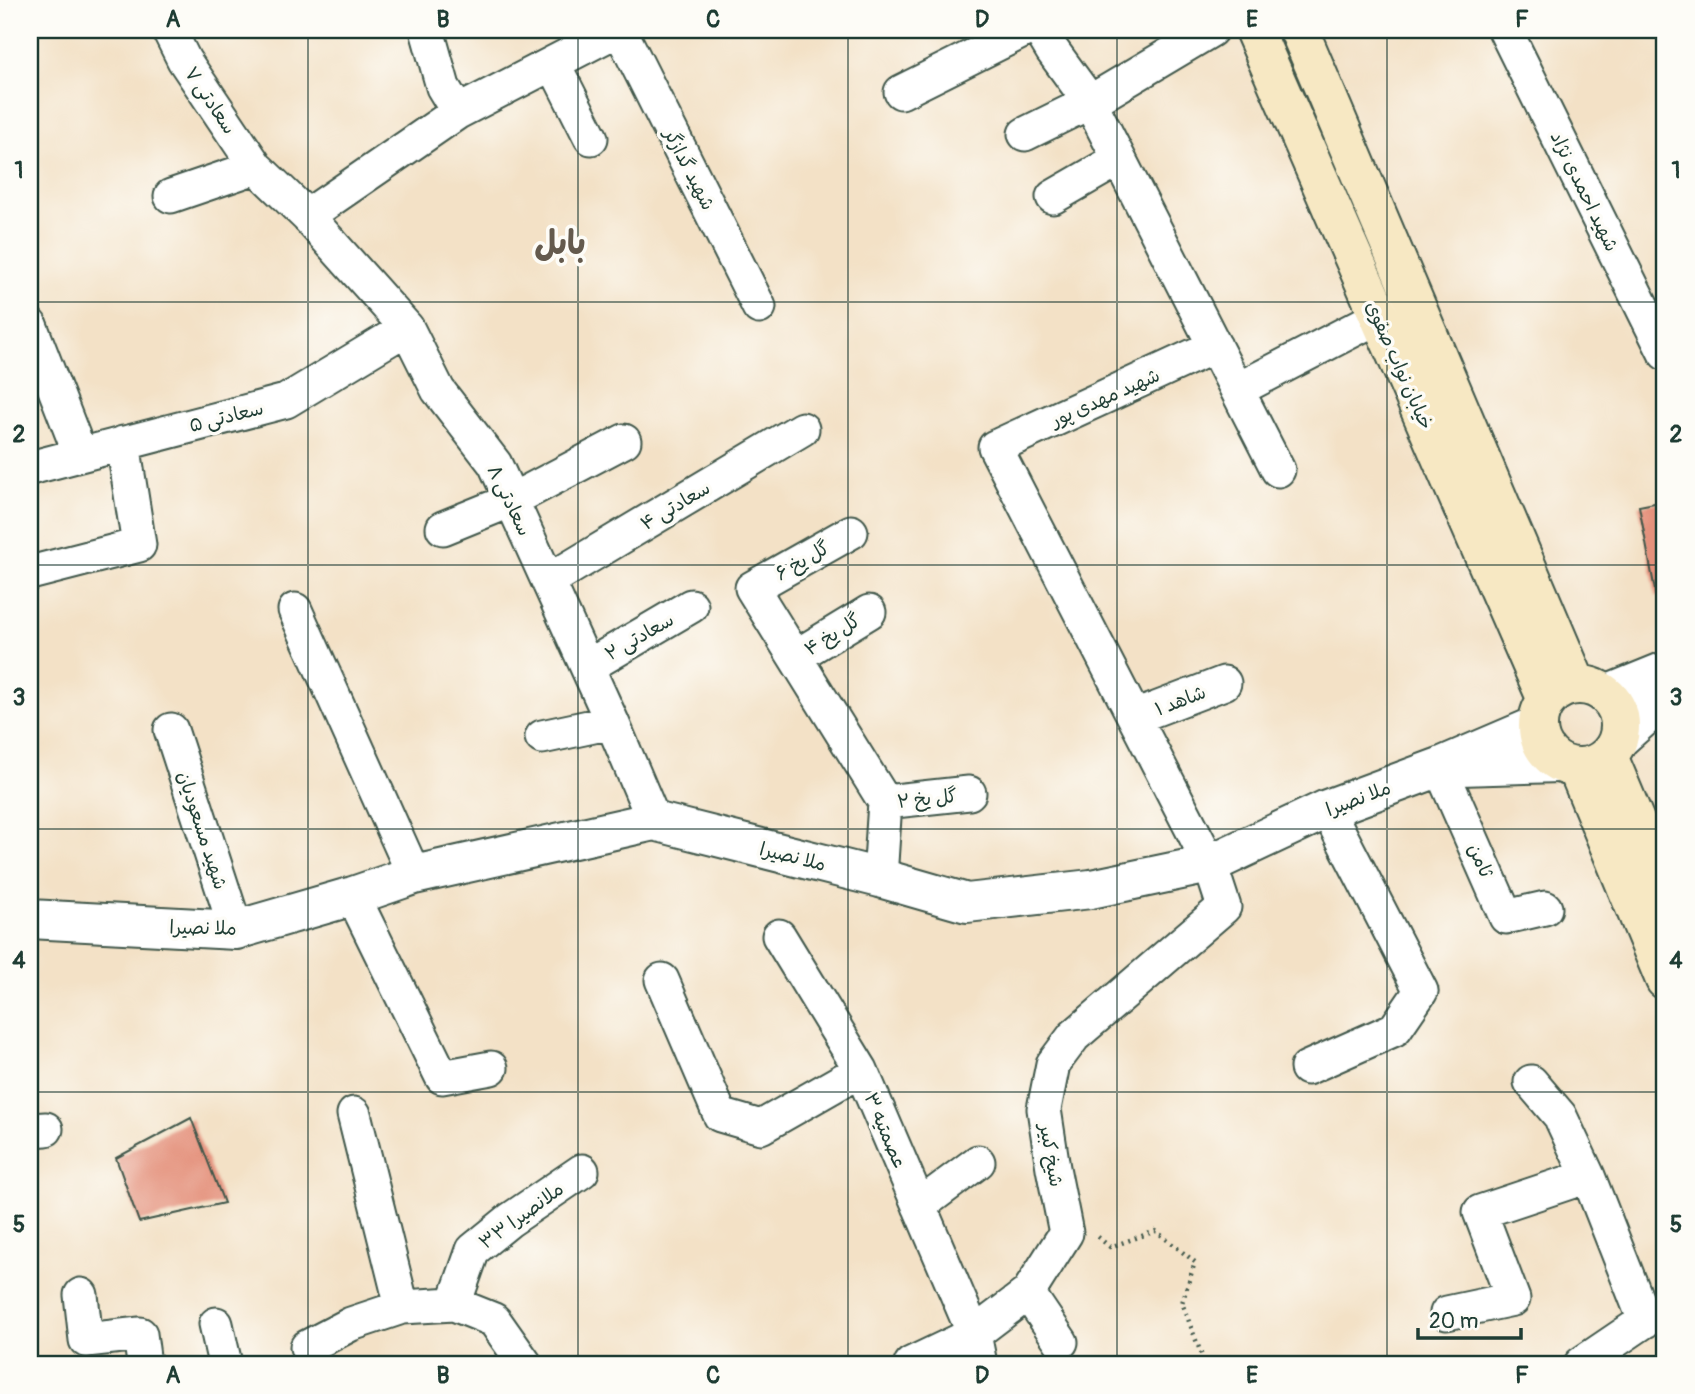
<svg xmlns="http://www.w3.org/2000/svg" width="1695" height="1394" viewBox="0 0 1695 1394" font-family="Pangolin,'Playpen Sans Arabic',sans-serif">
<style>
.building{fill:#e4917c}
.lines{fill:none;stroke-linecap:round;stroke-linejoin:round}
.minor-casing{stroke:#3f564a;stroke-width:37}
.tertiary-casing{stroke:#3f564a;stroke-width:42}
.secondary-casing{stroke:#3f564a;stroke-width:42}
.path{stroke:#3f564a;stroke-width:4.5;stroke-dasharray:2 5;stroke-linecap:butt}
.minor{stroke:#fff;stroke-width:33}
.tertiary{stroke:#fff;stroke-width:38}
.secondary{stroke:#f7e8c3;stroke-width:38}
.grid{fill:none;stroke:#1f3d34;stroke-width:2;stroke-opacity:0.55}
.labels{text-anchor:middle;stroke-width:7;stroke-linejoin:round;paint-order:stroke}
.street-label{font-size:19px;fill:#1f3d34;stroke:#fdfcf7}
.town-label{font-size:33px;font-weight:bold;fill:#645a4d;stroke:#fdfcf7}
.neatline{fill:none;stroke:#1f3d34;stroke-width:2.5}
.grid-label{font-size:23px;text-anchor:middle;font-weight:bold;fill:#1f3d34}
</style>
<rect width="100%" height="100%" fill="#fdfcf7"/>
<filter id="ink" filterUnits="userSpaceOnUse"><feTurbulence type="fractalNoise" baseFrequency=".0143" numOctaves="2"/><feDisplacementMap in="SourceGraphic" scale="14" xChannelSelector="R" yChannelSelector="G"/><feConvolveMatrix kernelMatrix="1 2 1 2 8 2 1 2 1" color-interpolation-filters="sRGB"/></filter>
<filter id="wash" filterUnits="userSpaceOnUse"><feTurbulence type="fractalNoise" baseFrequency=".00686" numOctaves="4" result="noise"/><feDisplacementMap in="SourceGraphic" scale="28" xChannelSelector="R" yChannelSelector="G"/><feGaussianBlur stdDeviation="1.57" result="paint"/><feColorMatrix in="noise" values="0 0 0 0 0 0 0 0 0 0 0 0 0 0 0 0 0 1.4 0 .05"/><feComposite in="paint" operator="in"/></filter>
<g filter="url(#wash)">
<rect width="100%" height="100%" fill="#f3e1c6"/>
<g id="blocks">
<!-- building -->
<path class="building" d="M1665 501V595L1656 596 1639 506Z
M191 1118 224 1203 139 1222 116 1158Z"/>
</g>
</g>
<g filter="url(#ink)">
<use href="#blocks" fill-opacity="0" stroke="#3f564a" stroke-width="2"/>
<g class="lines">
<!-- minor casing -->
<g class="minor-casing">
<path id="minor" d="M169 30 184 60 256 167 307 216 407 328 438 390 495 464 612 722 654 821
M427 30 443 87 458 112
M620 30 759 307
M1040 30 1052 50 1090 102 1278 470
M1505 30 1665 353
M553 63 591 138
M901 92 1025 30
M1025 134 1090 102 1211 30
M171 196 256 167
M1053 197 1119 159
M307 216 458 112 617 30
M30 325 80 454
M1237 390 1403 304
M30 468 286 401 407 328
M443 528 512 500 624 441
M851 532 752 588 885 802 880 878
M30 573 139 545 123 443
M548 581 802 429
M295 610 414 875
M795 657 869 612
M587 667 691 606
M1135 717 1224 683
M171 730 236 930
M542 737 612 722
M1440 767 1506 917 1545 908
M885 802 969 793
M353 896 442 1077 491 1068
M779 936 861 1070 974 1334 980 1364
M662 980 720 1115 761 1127 861 1070
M1307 1068 1395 1029 1421 991 1327 809
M1531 1082 1560 1116 1588 1176 1645 1321
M354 1114 402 1307
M30 1130 46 1129
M919 1206 978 1162
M1028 1293 1061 1342
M81 1295 86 1340 140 1334 144 1364
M454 1304 473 1250 510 1220 582 1171
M1447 1313 1513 1299 1480 1212 1588 1176
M216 1324 225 1364
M307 1347 351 1324 402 1307 454 1304 494 1320 525 1364
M911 1364 974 1334 1028 1293 1066 1233 1053 1168 1044 1109 1053 1064 1074 1036 1224 907 1210 864 995 447 1215 346
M1581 1364 1665 1307"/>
</g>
<!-- tertiary casing -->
<g class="tertiary-casing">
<path id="tertiary" d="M1606 695 1665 671
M1619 739 1665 698
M1460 766 1560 763
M30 919 236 930 353 896 414 875 654 821 880 878 967 903 1091 889 1210 864 1327 809 1440 767 1538 725"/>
</g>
<!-- secondary casing -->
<g class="secondary-casing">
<path id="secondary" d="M1254 30 1547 700
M1299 30 1577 685
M1538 726a41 41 0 1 1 82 0a41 41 0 1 1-82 0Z
M1608 756 1665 892
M1577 768 1665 980"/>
</g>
<!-- path -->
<path class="path" d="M1098 1237 1110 1247 1156 1231 1195 1262 1182 1303 1205 1364"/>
<!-- minor -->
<use href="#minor" class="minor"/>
<!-- tertiary -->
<use href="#tertiary" class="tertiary"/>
<!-- secondary -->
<use href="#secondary" class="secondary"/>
</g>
</g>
<!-- grid -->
<path class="grid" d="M308 30V1364M578 30V1364M848 30V1364M1117 30V1364M1387 30V1364M30 302H1665M30 565H1665M30 829H1665M30 1092H1665"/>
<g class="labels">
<!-- street labels -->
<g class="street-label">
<text transform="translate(211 100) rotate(56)" y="7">سعادتی ۷</text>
<text transform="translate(690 169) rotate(63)" y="7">شهید گدازگر</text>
<text transform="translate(1585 191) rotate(64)" y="7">شهید احمدی نژاد</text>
<text transform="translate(1400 365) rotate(66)" y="7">خیابان نواب صفوی</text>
<text transform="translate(1105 397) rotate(-24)" y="7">شهید مهدی پور</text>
<text transform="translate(226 416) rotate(-14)" y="7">سعادتی ۵</text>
<text transform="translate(510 500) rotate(64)" y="7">سعادتی ۸</text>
<text transform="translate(675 505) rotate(-31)" y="7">سعادتی ۴</text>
<text transform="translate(802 560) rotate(-30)" y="7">گل یخ ۶</text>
<text transform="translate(832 634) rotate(-32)" y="7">گل یخ ۴</text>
<text transform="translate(639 636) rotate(-30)" y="7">سعادتی ۲</text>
<text transform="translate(1180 700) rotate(-21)" y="7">شاهد ۱</text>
<text transform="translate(927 798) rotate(-6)" y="7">گل یخ ۲</text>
<text transform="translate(1358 798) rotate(-21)" y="7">ملا نصیرا</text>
<text transform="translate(203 830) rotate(72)" y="7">شهید مسعودیان</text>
<text transform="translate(793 856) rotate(14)" y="7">ملا نصیرا</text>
<text transform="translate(1481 860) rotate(66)" y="7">ثامن</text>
<text transform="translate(203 927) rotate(1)" y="7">ملا نصیرا</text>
<text transform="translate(886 1130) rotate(67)" y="7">عصمتیه ۳</text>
<text transform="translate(1052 1155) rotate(80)" y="7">شیخ کبیر</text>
<text transform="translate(521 1215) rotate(-36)" y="7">ملانصیرا ۳۳</text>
</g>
<!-- town labels -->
<g class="town-label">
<text x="560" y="254">بابل</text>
</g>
</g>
<!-- margin -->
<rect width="1695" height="1394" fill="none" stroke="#fdfcf7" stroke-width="77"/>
<!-- scale -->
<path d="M1418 1328v10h103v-10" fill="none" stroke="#1f3d34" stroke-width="3.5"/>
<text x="1429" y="1328" font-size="21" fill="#1f3d34" stroke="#fdfcf7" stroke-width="5" paint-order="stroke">20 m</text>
<rect x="38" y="38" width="1618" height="1318" class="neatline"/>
<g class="grid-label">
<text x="173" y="27">A</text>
<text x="443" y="27">B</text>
<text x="713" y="27">C</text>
<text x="982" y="27">D</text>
<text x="1252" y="27">E</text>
<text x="1522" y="27">F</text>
<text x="19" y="178">1</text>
<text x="1676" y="178">1</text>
<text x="19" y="442">2</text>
<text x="1676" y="442">2</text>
<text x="19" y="705">3</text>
<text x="1676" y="705">3</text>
<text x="19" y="968">4</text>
<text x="1676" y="968">4</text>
<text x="19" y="1232">5</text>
<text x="1676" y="1232">5</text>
<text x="173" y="1383">A</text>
<text x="443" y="1383">B</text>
<text x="713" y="1383">C</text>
<text x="982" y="1383">D</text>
<text x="1252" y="1383">E</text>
<text x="1522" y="1383">F</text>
</g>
</svg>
